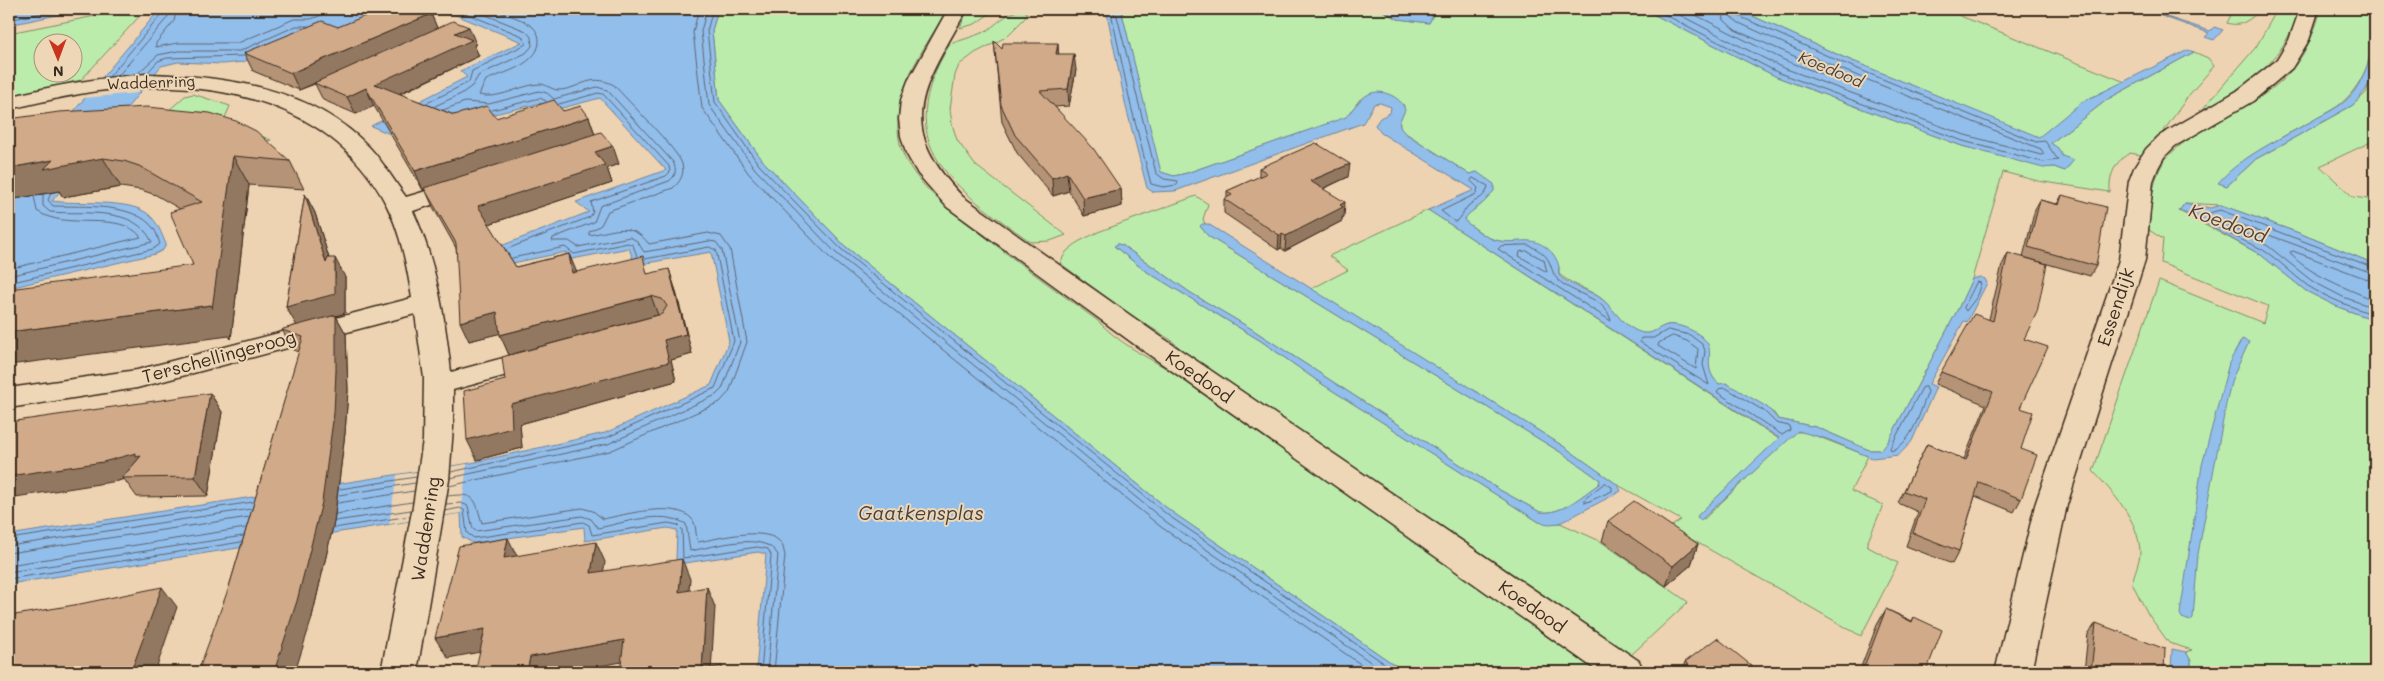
<svg xmlns="http://www.w3.org/2000/svg" width="2384" height="681" viewBox="0 0 2384 681" font-family="Mali,sans-serif">
<style>
.green{fill:#bcecab;stroke:#7c8b64;fill-rule:evenodd}
.water{fill:#92beec;stroke:#6f839a}
.pier{fill:#edd3b1}
.lines{fill:none;stroke-linecap:round;stroke-linejoin:round}
.shore{stroke:#5e6570;stroke-width:1}
.minor-casing{stroke:#3b2a1e;stroke-width:3}
.minor{fill:#edd7b6;fill-rule:evenodd}
.wall{fill:#b49376;stroke:#3b2a1e}
.shaded-wall{fill:#927860;stroke:#3b2a1e}
.building{fill:#d1ab89;stroke:#3b2a1e}
.labels{text-anchor:middle;stroke-width:4;stroke-linejoin:round;paint-order:stroke}
.far-street-label{font-size:15px;fill:#3b2a1e;stroke:#edd7b6}
.far-water-label{font-size:16px;font-style:italic;fill:#48403d;stroke:#edd7b6}
.street-label{font-size:18px;fill:#3b2a1e;stroke:#edd7b6}
.water-label{font-size:19px;font-style:italic;fill:#48403d;stroke:#edd7b6}
</style>
<rect width="100%" height="100%" fill="#edd3b1"/>
<filter id="ink" filterUnits="userSpaceOnUse"><feTurbulence type="fractalNoise" baseFrequency=".02" numOctaves="2"/><feDisplacementMap in="SourceGraphic" scale="10" xChannelSelector="R" yChannelSelector="G"/><feConvolveMatrix kernelMatrix="1 2 1 2 8 2 1 2 1" color-interpolation-filters="sRGB"/></filter>
<g filter="url(#ink)">
<!-- green -->
<path class="green" d="M131 9H146L81 80 9 96V33ZM42 42H72V72H42Z
M718 9H947C930 41 908 67 900 103 896 122 897 145 907 162 924 192 953 212 980 233 1018 263 1059 292 1098 321 1117 341 1142 355 1166 368L1604 672H1405L1172 512 845 246 763 161 719 100 712 31Z
M968 9H996L975 24 960 28Z
M1121 9H1379L1398 19 1429 23 1436 9H1643L1777 77 1962 146 2043 167H2054L2065 171C2063 158 2061 151 2051 143L2108 99 2194 52 2208 58 2214 66 2189 95 2163 132 2141 155 2130 153C2115 161 2109 175 2110 192L2038 181 2003 172 1972 279 1958 309 1889 440 1881 450H1869L1816 427 1778 419 1774 413C1761 406 1722 389 1714 379 1702 364 1716 346 1699 335 1691 330 1676 323 1667 325 1657 328 1653 335 1642 333 1623 329 1615 310 1602 299 1589 289 1572 285 1559 274V267L1511 242 1499 241 1487 237 1463 220C1470 211 1475 210 1483 203 1487 200 1489 195 1494 191L1477 172 1469 174 1401 130 1399 119 1403 115 1404 105 1360 99 1347 117 1187 173 1174 176 1160 172Z
M1737 9H1943L2125 82 2082 102 2039 138 1843 57Z
M2234 9H2262C2251 18 2242 28 2227 23Z
M2281 9H2300C2280 67 2251 82 2201 111L2256 47 2274 15Z
M2321 9H2375C2375 47 2369 81 2338 106 2303 128 2244 152 2219 183L2227 186 2256 159 2353 105 2366 93 2375 67V140L2320 166 2353 197 2375 200V264L2299 233 2221 205 2185 203 2179 211 2261 255 2306 291 2338 307 2375 320V672H2191V661L2186 652 2192 650 2169 643 2148 614 2132 583C2134 574 2140 561 2140 552 2139 520 2113 493 2093 471L2159 281 2263 323 2268 306 2161 263 2163 239 2149 230C2151 209 2151 182 2163 163 2172 149 2190 138 2204 130 2265 94 2301 83 2321 9Z
M1020 11H1025L1028 15 1006 37 975 53 959 65 955 75 950 109 952 124 957 140 975 165 1066 235 1050 241 1031 242C955 188 887 146 950 44 961 40 973 37 984 32 996 26 1007 11 1020 11Z
M193 94 230 106 224 120 271 140 263 142 148 129 185 96Z
M1196 196 1208 204 1203 219 1205 224 1200 226 1208 236 1565 455 1600 480 1599 484C1581 496 1562 515 1540 512L1498 489 1250 328 1191 293 1122 245 1117 244 1115 247 1144 270 1261 341 1319 382 1539 522 1560 523 1600 541 1688 602 1631 655 1187 355 1171 340 1123 310 1060 263 1066 252 1078 242 1098 232Z
M1428 210 1779 439 1698 515 1704 519 1795 432H1806L1868 456 1851 491 1883 505 1866 546 1898 563 1861 636 1670 527 1681 520 1618 485 1563 446 1311 289 1348 270 1329 256Z"/>
<!-- water -->
<path class="water" d="M9 9H86L9 25Z
M160 9H412L377 23 312 38 301 36 243 62 223 64 178 62 161 66 52 201C77 205 128 198 148 214 158 222 161 233 166 244L163 250 155 254 9 288V188Z
M441 9H718L712 31 719 100 763 161 845 246 1172 512 1405 672H756L766 554 758 552 685 563 676 561 677 530 667 528 585 541 584 527 473 543 462 537 461 513 9 584V535L471 463 605 433 711 385 729 341 711 252 635 265 629 248 567 260 566 252 479 270 475 256 589 212 576 202 666 170 600 98 547 112 541 103 397 137 371 126 467 77 460 71 522 42Z
M1106 9H1121L1161 172 1174 176 1187 173 1346 117C1353 109 1359 99 1369 94 1381 88 1402 97 1405 110 1401 120 1395 124 1405 133L1469 174 1477 172 1494 184V191C1489 195 1487 200 1483 203 1476 209 1469 212 1464 220 1474 228 1486 239 1500 241 1515 244 1530 236 1544 246 1552 251 1557 258 1559 267 1559 269 1558 273 1559 275 1564 283 1590 291 1599 297 1613 306 1619 322 1635 330 1651 338 1654 329 1667 325 1677 323 1694 330 1702 337 1719 351 1699 366 1719 384L1726 383 1767 407 1778 419 1816 427 1869 450H1881L1889 440 1958 309 1972 279 1980 277 1985 279 1987 283 1967 322 1964 321 1929 384 1936 387 1912 441 1899 455 1872 458 1827 439 1798 431 1701 520 1697 517 1698 515 1779 438 1428 210 1474 190 1381 133 1375 125 1380 118 1390 113 1391 107 1380 103 1374 104 1363 123 1175 191 1153 192 1147 188 1126 107Z
M1379 9H1436L1429 23 1398 19Z
M1643 9H1737L1843 57 2039 137 2082 102 2188 50 2194 52 2108 99 2051 143 2058 148 2062 156 2074 160 2065 171 2054 167 2043 168 1962 146 1777 77Z
M2142 9 2210 31 2214 27 2223 30 2214 40 2205 37 2209 33Z
M2375 38C2375 68 2375 83 2353 105L2256 159 2227 186 2218 183C2243 154 2285 137 2317 118 2329 112 2343 105 2352 94 2364 79 2371 57 2375 38Z
M2185 203 2210 208 2221 205 2299 233 2375 264V320L2338 307 2306 291 2261 255 2202 222 2203 219 2179 211Z
M1202 224H1208L1563 446 1618 485 1621 491 1560 523 1549 524 1539 522 1319 382 1261 341 1144 270 1114 246 1117 244 1122 245 1191 293 1250 328 1498 489 1540 512C1562 515 1581 496 1599 484L1600 480 1565 455 1208 236 1200 226Z
M2242 339 2249 342 2232 379 2227 399 2198 554 2193 618 2190 621 2182 618 2180 614 2202 465 2229 363Z
M2172 649 2186 652 2191 661V672H2171Z"/>
<!-- pier -->
<path class="pier" d="M153 73 137 93 84 98 101 78Z
M467 464 461 513 389 524 397 475Z"/>
<g class="lines">
<!-- shore -->
<path class="shore" d="M177 9 174 21 156 43V47L178 43H238L294 19H311L338 9
M699 9 693 32 702 108 749 174 831 259 1161 527 1372 672
M707 9 701 31 709 105 755 169 836 253 1165 521 1385 672
M713 9 707 31 715 102 759 165 841 249 1169 516 1397 672
M1654 9 1779 73 1963 141 2043 162 2058 160 2045 141 2036 142 1841 62 1741 17 1736 14 1735 9
M1668 9 1781 67 1965 135 2041 155 2044 154 2041 149 1838 68 1739 23 1731 17 1729 9
M1684 9 1784 60 1824 75 1827 74 1826 70 1735 30 1724 20 1722 9
M1114 14 1117 16 1156 173 1164 179 1178 181 1177 185 1163 187 1151 184 1131 106 1112 17Z
M9 20 60 9
M138 73 158 55 178 51H240L296 26H308
M147 73 158 61 167 58 244 56
M118 76 167 18 170 9
M109 77 162 14 163 9
M427 103 469 82 472 71 526 44 522 36 455 9
M435 106 461 94 472 86 479 75 526 53 532 46 531 37 526 31 471 9
M443 110 465 102 489 104 539 91 547 93 554 99 597 87 607 90 673 162C677 170 676 176 669 181L600 206 594 222 553 238 552 241H569L578 247 630 237 637 241 644 252 709 241 716 242 722 250 740 342 722 389 716 395 608 444 450 478
M492 110 540 98 546 101
M1473 178 1488 186C1486 198 1476 199 1468 206 1463 211 1462 219 1455 222L1441 211 1476 194 1478 188 1471 181Z
M1528 245C1560 258 1544 271 1563 284 1579 296 1606 298 1611 321L1498 249 1501 246Z
M507 249 590 217 593 212 591 202 666 176 670 172 669 166 603 94 598 93 559 104
M1527 251 1544 260 1547 272 1519 256 1520 252Z
M512 258 565 247 574 254 628 243 633 245 637 256
M2375 268 2220 210 2206 214C2212 231 2248 241 2263 250 2279 260 2293 275 2308 286 2329 299 2352 307 2375 315
M9 269 141 237C119 209 67 232 37 211L34 196
M2375 274 2228 220 2225 221 2226 224 2268 246 2312 281 2343 297 2375 308
M9 276 152 242C135 205 84 215 50 212L43 206V195
M1977 282 1981 283 1976 298 1966 311 1964 308Z
M2375 282 2293 251 2290 252C2299 270 2356 293 2375 300
M9 283 153 249 160 244C158 239 157 233 154 229 135 202 82 207 53 206L48 200 51 193
M1668 330 1690 335 1703 345 1705 351 1703 365 1709 385 1640 342 1641 338H1653Z
M1673 336 1687 341 1698 349 1696 369 1658 346 1659 343Z
M1926 387 1928 392C1920 411 1913 443 1891 451L1890 448 1922 388Z
M1726 388 1764 411 1776 423 1789 426 1790 430 1782 435 1717 392 1719 389Z
M451 472 606 438 715 388 734 341 716 250 709 247 645 259
M1605 483 1612 487V491L1585 503V499Z
M449 486 610 451 720 402 729 392 747 342 730 249 721 236 708 233 649 244C631 221 615 231 589 235V232L601 225 608 211 673 188C680 182 685 174 682 164 679 151 626 99 614 85 589 72 579 90 558 90 552 90 546 84 540 84 519 85 500 100 479 95L486 80C503 73 539 64 539 41 539 34 536 29 530 25 519 17 504 14 491 9
M340 489 416 477
M339 495 415 483
M448 496C477 492 475 500 482 523L582 508 593 511 603 519C624 515 676 500 692 519 697 525 695 535 698 542 717 539 768 524 782 544 783 546 784 552 785 555L774 672
M338 503 414 491
M446 504 461 503 468 506 473 529 476 531 582 516 591 519 598 528C624 523 661 509 686 524L690 551C713 547 765 530 778 555L767 672
M445 511 460 508 464 510 467 533 474 538 583 522 589 525 592 535 668 523 678 525 682 529 683 558 757 547 768 549 771 555 761 672
M336 514 412 502
M335 521 411 510
M334 528 410 516
M9 539 253 502
M9 546 251 509
M9 553 249 517
M9 565 245 528
M9 572 243 536
M9 579 241 542"/>
<!-- minor casing -->
<g class="minor-casing">
<path id="minor" d="M948 9H967C925 86 891 123 963 197L1154 332 1639 661 1644 672H1599L1134 344 947 207 918 174 906 153 901 136 899 119 901 100 908 81Z
M2300 9H2319L2309 40 2292 68 2253 101 2175 146 2164 157 2158 168 2153 181 2145 260 2067 505 2031 672H1995L2035 505 2119 260 2129 181 2134 168 2146 149 2159 136 2237 91 2277 60 2289 40Z
M146 74C225 76 312 87 370 148 384 163 394 181 406 197L463 180 471 182 475 187 471 192 413 211C436 260 445 318 451 372L540 348 550 351 554 357 550 363 453 390V427L449 480 417 672H381L413 506 423 440 424 378 415 314 137 388 9 408V388L137 370 412 298C407 267 401 234 387 206 332 98 208 76 98 91 68 95 38 103 9 109V97C54 85 99 78 146 74Z"/>
</g>
<!-- minor -->
<use href="#minor" class="minor"/>
</g>
<!-- wall -->
<path class="wall" d="M401 13 431 14 437 28 476 44 474 45 479 56 400 94 454 115 496 118 563 111 589 117 595 134 619 164 607 168 612 183 489 224 516 267 569 254 576 272 649 274 675 288 692 354 671 360 676 381 520 424 522 448 477 460 505 380 658 315 509 355 500 333 469 341 456 248 433 207 425 189 423 190 374 106 356 114 323 100 315 84 299 90 253 71 244 53 338 27Z
M994 41 1002 49 1059 54 1076 70 1069 106 1055 107 1121 189 1122 206 1084 216 1069 191 1053 196 1017 153 1002 122Z
M9 119 290 161 304 189 249 185 231 339 193 265 180 209 156 195 141 190 121 187 63 197 59 191 9 200Z
M1259 168 1348 177 1323 189 1344 217H1342V221L1285 251 1281 248 1278 250 1224 213V199L1227 198V191L1259 177Z
M305 194 315 213 329 258 345 277V313L336 316 346 334 348 391 345 433 334 522 311 621 229 587 299 352 294 350 282 330 297 325 286 307Z
M2062 195 2096 266 2090 276 2023 257 2035 209 2040 200 2057 204Z
M2008 253 2024 339 2020 408 2021 499 2014 512 1975 496 1959 551 1952 564 1906 546 1918 512 1898 503 1927 444 1964 459 1986 405 1935 384 1941 372 1989 319 2002 265Z
M210 393 222 412 208 496 137 497 124 479 118 481Z
M1608 521 1698 544 1691 565 1666 586 1602 541Z
M1886 609 1912 621 1914 617 1926 672H1859L1877 625Z
M2096 623 2164 672H2084L2088 634Z
M1685 662 1750 672H1681Z"/>
<!-- shaded-wall -->
<path class="shaded-wall" d="M431 14 438 30 299 90 291 73Z
M469 27 476 44 474 45 479 56 383 101 375 84 455 33Z
M1058 43 1059 59 1056 54Z
M1074 54 1076 70 1069 106 1068 89Z
M366 88 374 106 356 114 347 97Z
M589 117 595 135 423 190 415 171Z
M613 146 619 164 607 168 612 183 486 225 478 206 595 152Z
M233 156 249 185 231 339 229 336 9 365V332L211 305Z
M103 158 121 187 63 197 59 191 9 200V168L53 160Z
M1350 164 1348 177 1309 195 1310 181Z
M1067 173 1069 191 1053 196 1052 178Z
M1121 189 1122 206 1084 216 1083 198Z
M305 194 315 213 335 278V258L345 277V313L336 316 346 334 348 391 345 433 334 522 311 621 295 672H274L336 371 297 326 286 307 326 263Z
M1345 202 1344 217H1342V221L1285 251 1286 236Z
M1282 234 1281 248 1278 250 1279 235Z
M569 254 577 273H572Z
M669 269 675 288 692 354 671 360 676 381 520 424 522 448 477 460 467 440 511 404 664 340 686 334Z
M651 296 658 315 509 355 500 335Z
M497 312 506 332 469 341 460 322Z
M210 393 222 412 208 496 195 477Z
M136 453 141 456 122 478 124 479 118 481 9 498V476Z
M508 538 518 558H504Z
M596 542 605 562 600 593 591 573Z
M1698 544 1691 565 1666 586 1673 566Z
M682 559 690 579 687 612 679 592Z
M162 587 177 607 155 672H115Z
M707 587 715 607 711 672 702 670Z
M485 629 496 649 448 658 435 638Z
M624 640 633 660 566 672H527L530 657Z
M1752 666 1750 672H1745Z"/>
<!-- building -->
<path class="building" d="M382 9H388L401 13 411 9H418L431 14 291 73 244 53 322 21 338 27Z
M453 21 469 27 455 33 472 40 375 84 454 115 487 106 496 118 554 100 563 111 581 106 589 117 415 171 366 88 347 97 314 83Z
M994 41 1002 49 1003 43H1058L1056 54H1074L1068 89 1040 91 1093 148 1121 189 1083 198 1067 173 1052 178 1015 135 1001 105Z
M147 107 210 113 236 121 256 131 290 161 233 156 212 309 211 305 9 332V289L193 265 170 212 202 202 139 166 124 161 103 158 44 169 53 160 9 168V119L59 112Z
M601 132 613 146 595 152 605 165 478 206 516 267 569 254 572 273 643 256 647 274 669 269 686 334 664 340 669 362 511 404 512 428 467 440 464 391 505 380 502 357 662 314 667 306 662 299 651 296 500 335 497 312 460 322 456 243 424 188Z
M1316 143 1350 164 1310 181 1345 202 1340 205 1343 207 1286 236 1282 234 1279 235 1224 199 1232 195 1227 191 1267 173 1259 168Z
M305 194 326 263 328 258H335V294L286 307Z
M2062 195 2106 207 2096 266 2028 247 2040 200 2059 205Z
M2008 253 2047 264 2037 312 2024 339 2048 347 2020 408 2033 412 2021 449 2037 455 2021 499 1979 482 1959 551 1913 533 1925 499 1904 491 1927 444 1966 460 1993 392 1941 372 1974 314 1993 321Z
M336 315V371L334 413 322 502 297 601 274 672H198L229 587 303 337 282 330 283 329Z
M210 393 195 477 122 478 141 456 136 457V453L103 462 9 476V422Z
M1634 501 1698 544 1673 566 1608 521Z
M508 538 504 558 596 542 591 573 682 559 679 592 707 587 702 670 722 666V672H620L624 640 530 657 527 672H475L485 629 435 638 459 546Z
M162 587 132 669 115 672H9V616L80 604Z
M1886 609 1912 622 1914 617 1942 630 1926 672H1862Z
M2096 623 2165 649 2164 672H2091Z
M1717 638 1752 666 1745 672H1697L1685 662Z"/>
</g>
<g class="labels">
<!-- far-street labels -->
<g class="far-street-label">
<text transform="translate(151 83) rotate(-2)" y="5">Waddenring</text>
</g>
<!-- far-water labels -->
<g class="far-water-label">
<text transform="translate(1831 69) rotate(23)" y="6">Koedood</text>
</g>
<!-- street labels -->
<g class="street-label">
<text transform="translate(2116 307) rotate(-72)" y="6">Essendijk</text>
<text transform="translate(219 357) rotate(-15)" y="6">Terschellingeroog</text>
<text transform="translate(1199 377) rotate(35)" y="6">Koedood</text>
<text transform="translate(426 529) rotate(-81)" y="6">Waddenring</text>
<text transform="translate(1532 607) rotate(35)" y="6">Koedood</text>
</g>
<!-- water labels -->
<g class="water-label">
<text transform="translate(2228 223) rotate(20)" y="7">Koedood</text>
<text x="921" y="520">Gaatkensplas</text>
</g>
</g>
<!-- margin -->
<rect width="2384" height="681" fill="none" stroke="#edd7b6" stroke-width="30"/>
<rect x="15" y="15" width="2354" height="651" fill="none" stroke="#3b2a1e" stroke-width="2" filter="url(#ink)"/>
<!-- north arrow -->
<g transform="translate(58 58) rotate(179)"><circle r="24" fill="#edd7b6" stroke="#a69279"/>
<path d="M0-4L9 19L0 12L-9 19Z" fill="#c8321e"/>
<text y="-8" font-size="14" font-weight="bold" text-anchor="middle" fill="#3b2a1e">N</text>
</g>
</svg>
